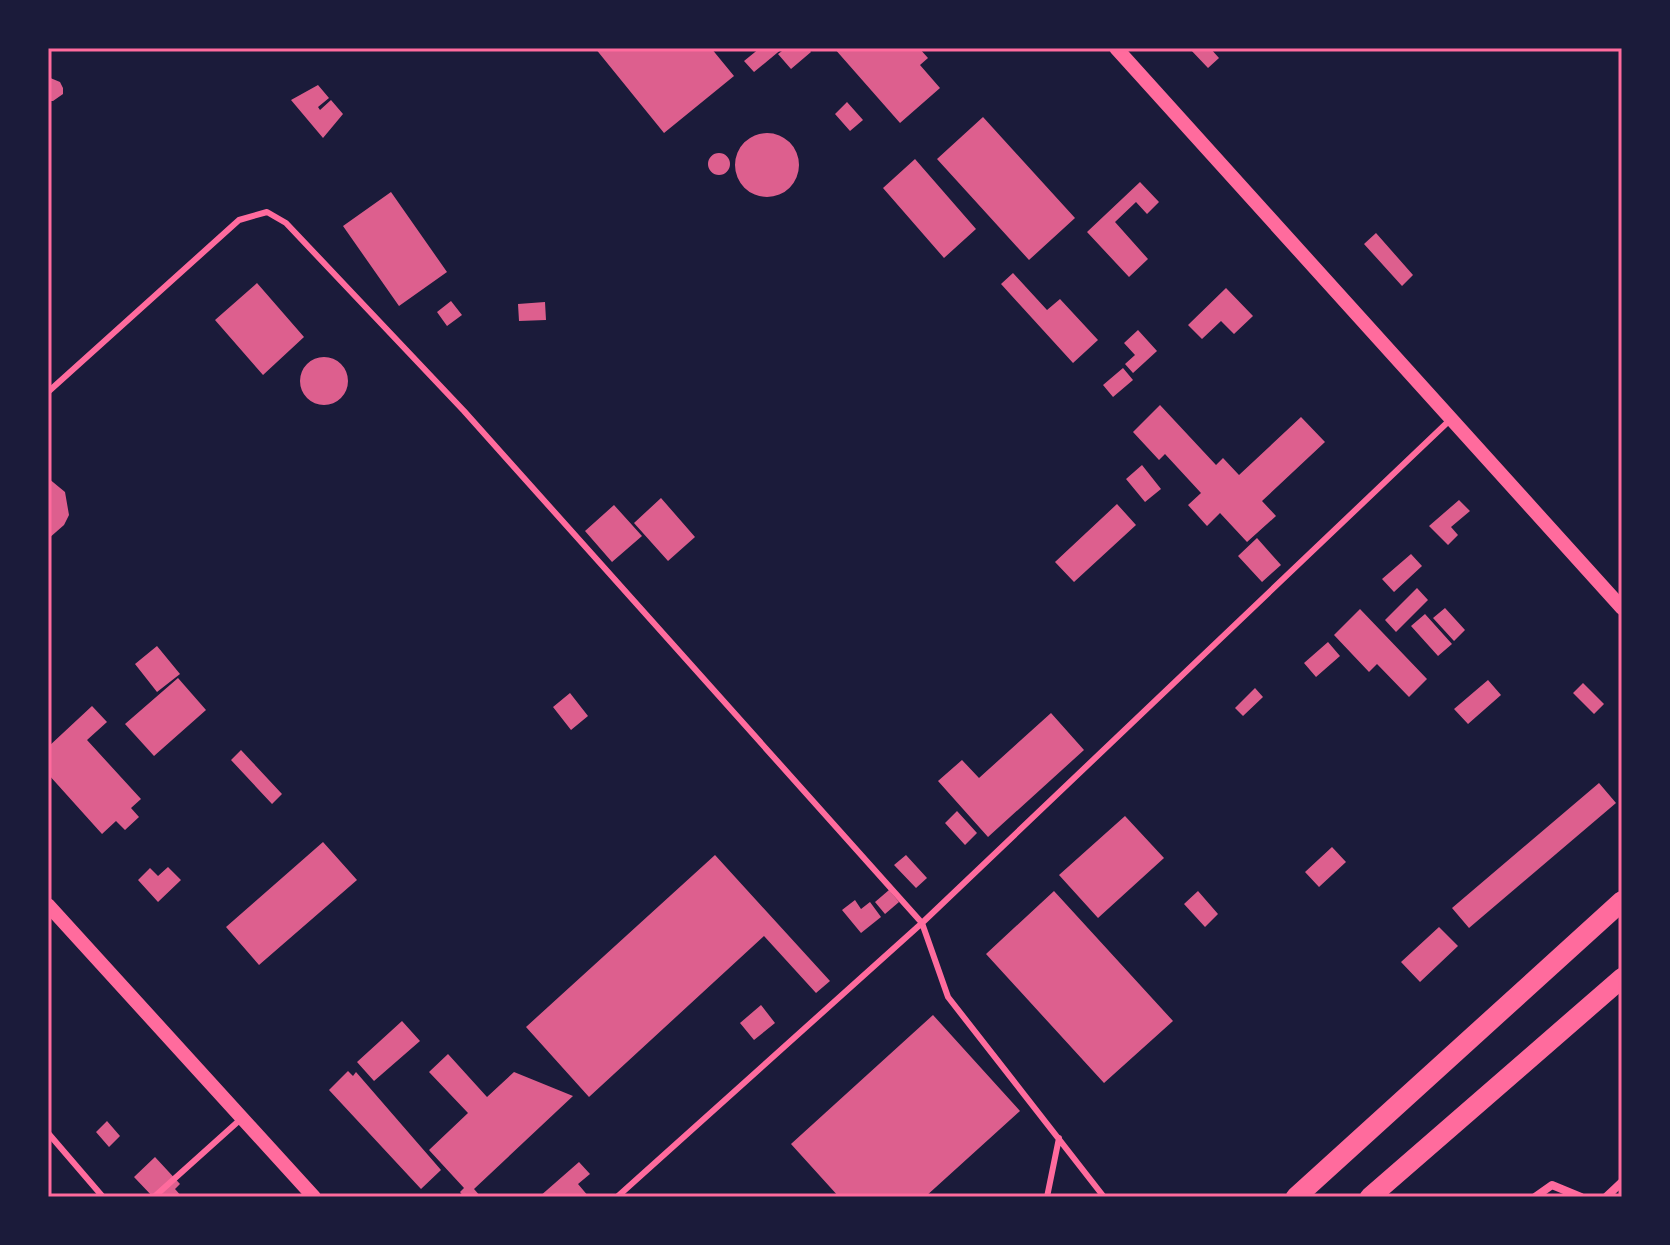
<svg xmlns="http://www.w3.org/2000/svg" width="1670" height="1245" viewBox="0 0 1670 1245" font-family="'Exo 2',sans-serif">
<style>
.building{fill:#dd5f8e}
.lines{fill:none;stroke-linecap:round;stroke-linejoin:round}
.service{stroke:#ff6b9d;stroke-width:6}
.minor{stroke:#ff6b9d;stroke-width:8}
.tertiary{stroke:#ff6b9d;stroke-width:14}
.primary{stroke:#ff6b9d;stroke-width:20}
.neatline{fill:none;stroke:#ff6b9d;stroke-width:3}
</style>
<rect width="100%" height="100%" fill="#1b1b3a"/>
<!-- building -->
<path class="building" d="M595 48H711L734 76 664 133Z
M760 48H783L754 72 744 61Z
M786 48H808L811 52 791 69 778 54Z
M834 48H919L928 58 920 65 940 88 900 123Z
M1189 48H1210L1219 58 1208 68Z
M48 77 60 82 63 88V94L53 101H48Z
M318 85 329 98 318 107 320 110 331 100 343 114 323 138 291 100Z
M847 102 863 120 850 131 835 114Z
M983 117 1075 218 1029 260 937 159Z
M735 165a32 32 0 1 1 64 0a32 32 0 1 1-64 0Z
M708 164a11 11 0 1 1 22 0a11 11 0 1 1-22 0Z
M915 159 976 229 944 258 883 188Z
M1140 182 1159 202 1147 214 1136 202 1115 222 1148 259 1129 277 1087 232Z
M391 192 447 272 399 306 343 226Z
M1376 233 1413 275 1402 286 1364 244Z
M1013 273 1047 310 1060 299 1098 340 1073 363 1001 284Z
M257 283 304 337 263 375 215 320Z
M1226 288 1253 316 1234 334 1221 321 1202 339 1188 325Z
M451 301 462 315 447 326 437 312Z
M545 302 546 320 519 321 518 304Z
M1138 330 1157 351 1133 373 1125 364 1135 355 1124 343Z
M300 381a24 24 0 1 1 48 0a24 24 0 1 1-48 0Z
M1123 368 1133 380 1113 397 1103 385Z
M1160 405 1216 465 1223 458 1239 475 1301 417 1325 442 1262 501 1276 516 1247 542 1220 513 1207 526 1188 505 1201 493 1165 454 1159 460 1133 432Z
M1142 465 1161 489 1145 502 1126 479Z
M48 478 65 492 69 515 64 525 48 539Z
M661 498 695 537 668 561 634 523Z
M1459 500 1470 511 1451 527 1458 535 1448 545 1429 526Z
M1117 504 1136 525 1074 582 1055 562Z
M614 505 642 536 612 562 585 531Z
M1257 538 1281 565 1262 582 1238 556Z
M1411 554 1422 566 1394 592 1382 579Z
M1417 588 1428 600 1396 632 1385 620Z
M1445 608 1465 630 1454 641 1433 618Z
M1360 609 1427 679 1409 697 1377 664 1369 672 1334 635Z
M1425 614 1452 644 1438 656 1411 626Z
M1328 642 1340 656 1316 677 1304 663Z
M157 646 180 674 157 692 135 664Z
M178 678 206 710 154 756 125 724Z
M1488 680 1501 695 1468 724 1454 709Z
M1583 683 1604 704 1594 714 1573 693Z
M1255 688 1263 697 1243 716 1235 708Z
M570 693 588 716 571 730 553 707Z
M92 706 107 722 87 740 141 799 131 808 139 817 125 830 116 821 102 834 48 774V747Z
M1051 713 1084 750 988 837 938 781 962 760 979 778Z
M241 750 282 794 272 804 231 760Z
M1599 783 1616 803 1469 928 1452 908Z
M957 811 977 833 965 845 945 823Z
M1125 816 1164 858 1098 918 1059 875Z
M323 842 357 880 259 965 226 927Z
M1332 847 1346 862 1319 887 1305 872Z
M715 855 830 981 816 993 764 936 589 1097 526 1027Z
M906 855 927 878 916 888 894 865Z
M168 867 181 880 158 902 138 880 150 868 158 876Z
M889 890 899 902 885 914 875 902Z
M1054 891 1173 1021 1104 1083 986 954Z
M1198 891 1218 914 1205 927 1184 904Z
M855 900 861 909 870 902 881 917 861 933 842 910Z
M1439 927 1458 946 1420 982 1401 962Z
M761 1005 775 1023 754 1040 740 1023Z
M933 1015 1020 1111 925 1197H839L791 1144Z
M402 1021 420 1041 374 1081 357 1062Z
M448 1054 487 1097 514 1072 573 1096 474 1189 481 1197H464L460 1192 464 1188 429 1150 468 1113 429 1072Z
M348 1071 353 1076 356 1072 441 1170 421 1189 329 1090Z
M107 1121 120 1136 109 1147 96 1132Z
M155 1157 180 1184 175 1189 182 1197H153L134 1177Z
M579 1162 590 1174 578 1184 589 1197H539Z"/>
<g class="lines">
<!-- service -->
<path class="service" d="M48 392 239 220 267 212 286 223 464 411 922 923 948 997 1104 1197
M48 1133 103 1197
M154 1197 242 1118
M617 1197 922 923 1451 419
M1047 1197 1059 1138"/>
<!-- minor -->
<path class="minor" d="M1535 1197 1552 1185 1581 1197
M1606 1197 1622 1182"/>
<!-- tertiary -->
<path class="tertiary" d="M1116 48 1622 608
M48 905 314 1197"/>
<!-- primary -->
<path class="primary" d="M1296 1197 1622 901
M1370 1197 1622 978"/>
</g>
<!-- border -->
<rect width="1670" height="1245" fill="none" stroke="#1b1b3a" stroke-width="100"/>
<rect x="50" y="50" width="1570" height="1145" class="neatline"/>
</svg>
